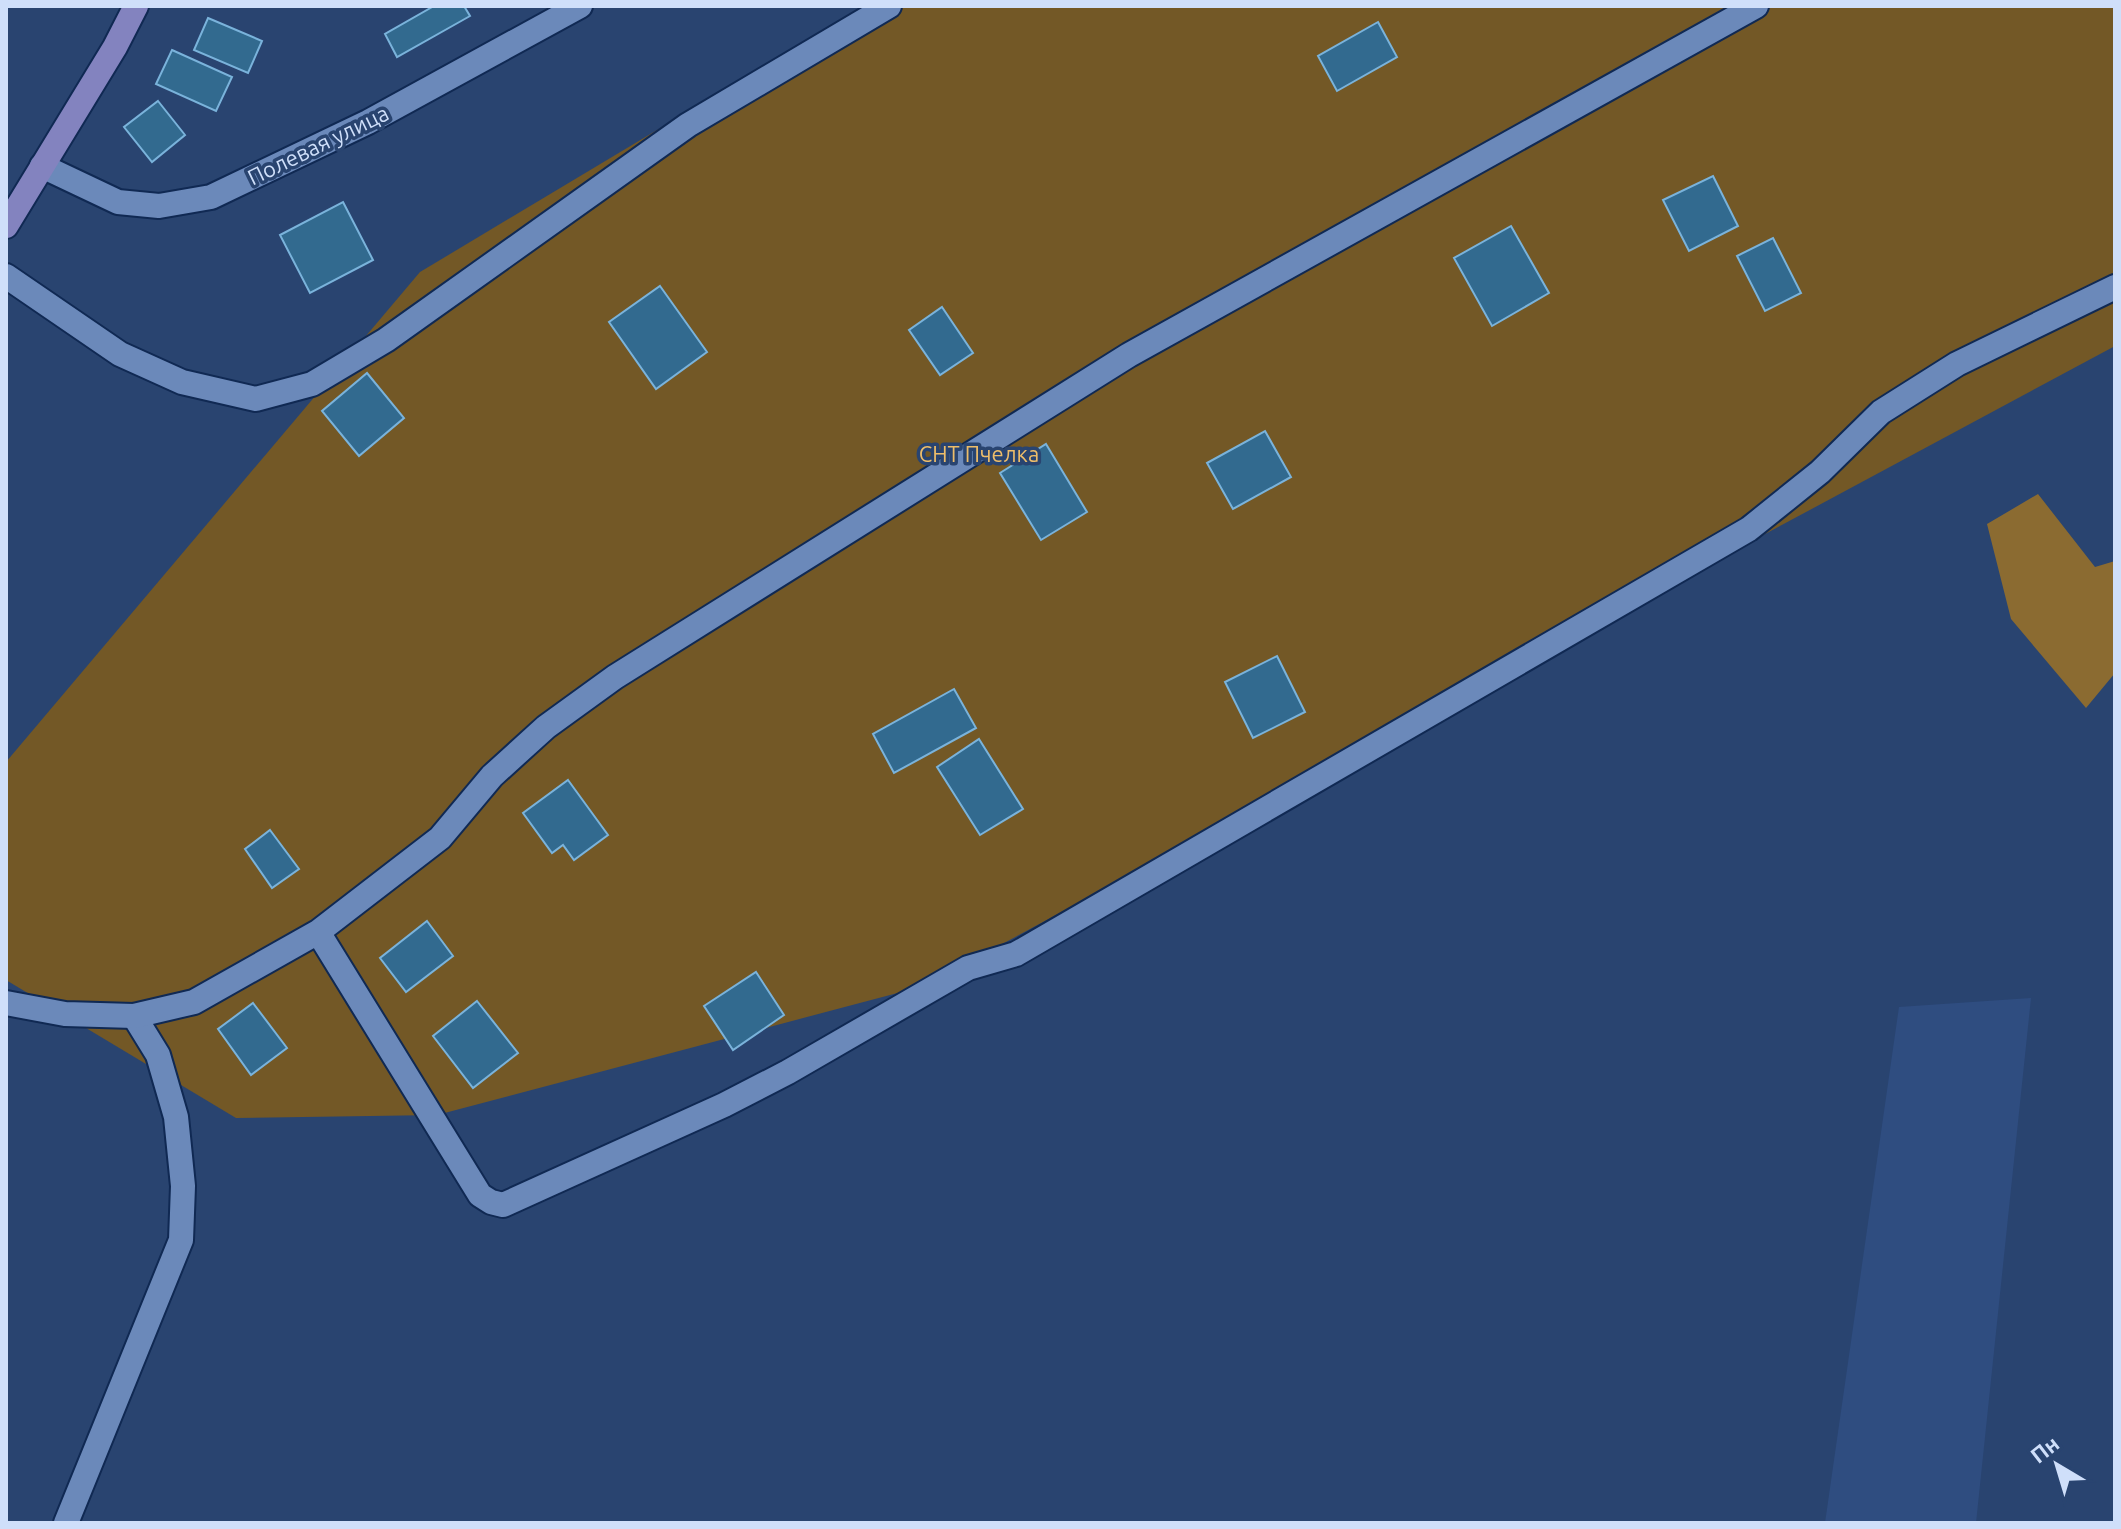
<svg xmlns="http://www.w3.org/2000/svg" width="2121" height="1529" viewBox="0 0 2121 1529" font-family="Ubuntu,sans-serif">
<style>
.built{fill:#2f4d80}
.green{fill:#735826}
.forest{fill:#8b6b31}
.building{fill:#326a8f;stroke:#7ab3db;stroke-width:2}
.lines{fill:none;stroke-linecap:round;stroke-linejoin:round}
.service-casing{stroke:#102953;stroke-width:28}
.minor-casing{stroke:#102953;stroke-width:28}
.secondary-casing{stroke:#102953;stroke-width:28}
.service{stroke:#6b89ba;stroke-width:24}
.minor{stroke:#6b89ba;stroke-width:24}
.secondary{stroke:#8383bf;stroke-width:24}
.labels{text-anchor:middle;stroke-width:7;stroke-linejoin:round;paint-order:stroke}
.street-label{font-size:22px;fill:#cfdffa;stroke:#294470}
.park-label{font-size:22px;fill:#edbd6a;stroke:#294470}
</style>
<rect width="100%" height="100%" fill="#294470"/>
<!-- built -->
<path class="built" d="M2031 998 1976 1523H1825L1899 1007Z"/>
<!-- green -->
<path class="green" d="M864 6H2115V346L924 986 437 1115 236 1118 6 980V762L420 272Z"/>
<!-- forest -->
<path class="forest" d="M2038 494 2095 567 2115 561V673L2086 708 2011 619 1987 524Z"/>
<!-- building -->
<path class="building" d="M434 6H464L470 16 397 57 385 34Z
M208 18 262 41 248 73 194 50Z
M1378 22 1397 57 1337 91 1318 56Z
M172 50 232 77 216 111 156 84Z
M158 101 185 135 152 162 124 127Z
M1713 176 1738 226 1689 251 1663 200Z
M343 202 373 260 310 293 280 235Z
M1511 226 1549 293 1492 326 1454 258Z
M1773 238 1801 293 1765 311 1737 256Z
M660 286 707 352 656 389 609 322Z
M942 307 973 353 940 375 909 330Z
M367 373 404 418 359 456 322 411Z
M1265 431 1291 477 1233 509 1207 463Z
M1046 444 1087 512 1041 540 1000 473Z
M1277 656 1305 712 1253 738 1225 682Z
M954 689 976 728 894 773 873 734Z
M979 739 1023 809 980 835 937 767Z
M568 780 608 835 574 860 563 845 552 853 523 813Z
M270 830 299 869 272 888 245 849Z
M427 921 453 956 406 992 380 958Z
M756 972 784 1015 733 1050 704 1006Z
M477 1001 518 1053 473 1088 433 1036Z
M253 1003 287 1048 251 1075 218 1029Z"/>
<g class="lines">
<!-- service casing -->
<g class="service-casing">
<path id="service" d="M66 1523 181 1240 183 1186 176 1117 158 1055 134 1016"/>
</g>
<!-- minor casing -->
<g class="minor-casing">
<path id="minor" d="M42 166 118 202 159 206 211 197 368 122 580 6
M6 276 120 354 182 382 256 399 312 384 386 340 688 125 889 6
M318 932 480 1195 491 1202 503 1205 724 1105 788 1072 968 968 1016 954 1749 529 1820 472 1881 412 1957 364 2115 287
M6 1003 65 1014 134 1016 194 1002 318 932 440 838 492 776 546 727 615 677 1129 355 1756 6"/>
</g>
<!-- secondary casing -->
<g class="secondary-casing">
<path id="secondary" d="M6 226 115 47 136 6"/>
</g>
<!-- service -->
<use href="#service" class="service"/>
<!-- minor -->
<use href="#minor" class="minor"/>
<!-- secondary -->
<use href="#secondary" class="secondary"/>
</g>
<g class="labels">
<!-- street labels -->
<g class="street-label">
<text transform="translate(318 145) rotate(-26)" y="8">Полевая улица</text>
</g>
<!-- park labels -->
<g class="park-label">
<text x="979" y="462">СНТ Пчелка</text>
</g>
</g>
<!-- border -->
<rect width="2121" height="1529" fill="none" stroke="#cfdffa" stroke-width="16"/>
<!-- north arrow -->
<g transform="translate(2057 1465) rotate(322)" stroke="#294470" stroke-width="6" paint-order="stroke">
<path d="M0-6L14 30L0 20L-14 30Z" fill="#cfdffa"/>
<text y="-12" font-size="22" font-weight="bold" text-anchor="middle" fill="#cfdffa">Пн</text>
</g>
</svg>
